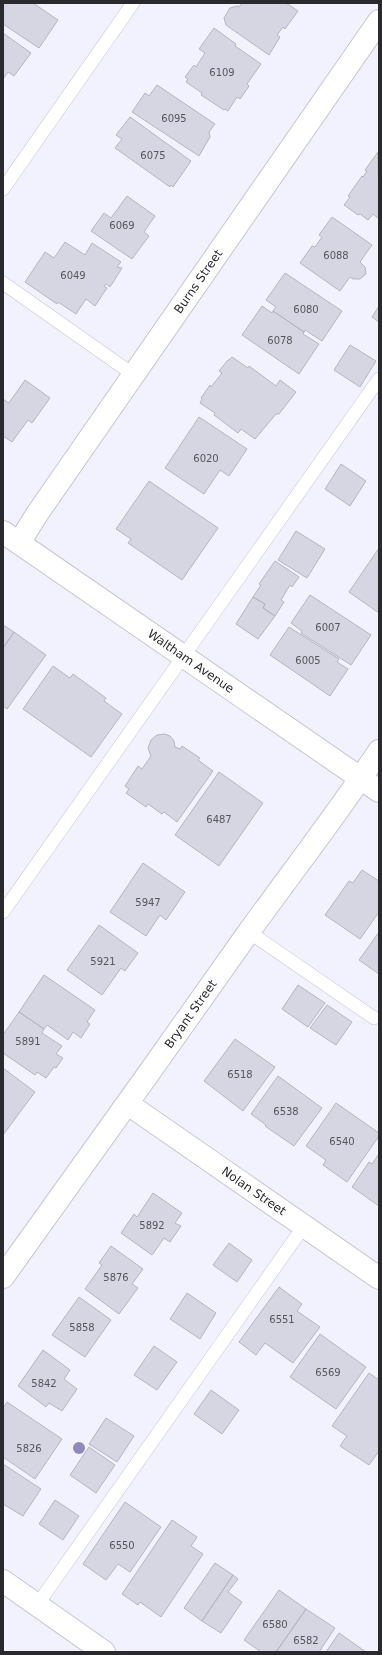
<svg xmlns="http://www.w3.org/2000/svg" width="382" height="1655" viewBox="0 0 382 1655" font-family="'DejaVu Sans',sans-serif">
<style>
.building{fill:#d6d6e2;stroke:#b5b5c0}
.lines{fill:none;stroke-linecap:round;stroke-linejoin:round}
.service-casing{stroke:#c6c6d2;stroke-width:14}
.minor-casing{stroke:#c6c6d2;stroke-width:24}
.service{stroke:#fff;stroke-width:13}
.minor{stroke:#fff;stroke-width:22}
.tree{fill:#9288bb}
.labels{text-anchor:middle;stroke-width:3;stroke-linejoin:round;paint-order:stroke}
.number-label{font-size:10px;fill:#55555b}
.street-label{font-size:12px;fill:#2a2a2e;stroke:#fff}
</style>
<rect width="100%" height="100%" fill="#f2f2fe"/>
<!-- building -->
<path class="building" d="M3 3H33L58 20 39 48 3 24Z
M242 3H286L298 11 285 29 283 27 277 35 280 37 269 55 226 25 224 18 230 8 237 6 239 7Z
M214 28 236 44 235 46 261 64 247 84 249 86 240 99 237 97 228 111 225 109 224 110 201 95 202 93 186 82 188 79 185 77 194 65 196 67 205 53 199 49Z
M3 33 31 53 14 76 8 72 3 79Z
M157 85 215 124 209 132 210 137 199 156 132 112 145 93 149 96Z
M130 117 191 161 173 187 171 185 170 187 115 148 122 139 116 135Z
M378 152 379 219 373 214 368 220 360 214 358 215 344 205 350 197 348 196 362 176 363 177 367 171 365 170Z
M127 196 155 216 144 232 149 236 132 259 91 231 104 213 111 218Z
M332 217 372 245 360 262 365 267 366 274 360 279H353L350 277 340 291 300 263 312 246 315 247 322 237 319 235Z
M65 242 85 255 92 243 121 262 117 267 122 268 110 287 106 284 104 286 107 288 95 306 86 299 76 314 58 302 57 304 25 282 45 252 54 258Z
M285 273 342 311 322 341 305 330 304 332 273 311 276 307 266 300Z
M262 306 272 313 273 311 304 332 303 334 319 344 299 374 242 335Z
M379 306V322L372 317Z
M350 345 376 361 360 387 334 370Z
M232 357 248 368 249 366 276 386 280 380 296 392 279 414H276L255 439 241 429 238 433 214 415 215 413 200 403 202 399 201 398 210 385 211 387 222 373 219 371 228 360H229Z
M25 380 50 398 32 423 28 420 12 442 3 436V399L9 403Z
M199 417 247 449 229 476 220 470 204 494 165 468Z
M341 464 366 481 350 506 325 489Z
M149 481 218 528 182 580 128 543 131 539 116 529Z
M296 531 325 549 307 578 278 560Z
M379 548V613L349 592Z
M275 561 299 577 292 587 290 585 281 600 284 602 275 616 263 608 265 604 253 597 261 585 259 584Z
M310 595 371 635 351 665 301 633 302 631 291 623Z
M253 597 265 604 263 608 275 616 258 639 236 624Z
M3 625 14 632 3 648Z
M289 627 339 659 337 662 348 669 330 696 270 655Z
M14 632 46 655 7 709 3 706V648Z
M53 666 70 678 73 674 106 698 104 701 122 714 91 757 23 709Z
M165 734 170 736 174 741 175 747 180 749 182 746 200 758 198 760 213 771 177 822 164 812 162 814 148 804 146 807 126 793 129 789 125 786 138 766 142 769 151 756 148 748 151 740 157 735Z
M219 772 263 803 219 866 175 835Z
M143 863 185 892 166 920 160 915 146 936 110 912Z
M362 870 379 881V912L360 939 325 915 349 881 353 883Z
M99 925 138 953 125 971 121 968 102 995 67 970Z
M379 932V974L359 960Z
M44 975 95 1010 87 1022 90 1024 81 1038 73 1032 68 1040 47 1025 44 1029 19 1012Z
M298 985 325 1003 308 1027 282 1009Z
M327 1005 352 1022 336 1045 310 1028Z
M19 1012 44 1029 42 1033 62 1046 56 1054 63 1058 56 1068 54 1067 46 1078 37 1072 35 1075 3 1053V1035Z
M235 1039 275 1067 243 1111 204 1081Z
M3 1068 35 1092 3 1135Z
M278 1076 322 1108 294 1146 265 1126 266 1125 251 1114Z
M336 1103 379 1133V1136L347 1182 323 1165 326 1160 306 1146Z
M379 1154V1206L352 1187 369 1162 372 1164Z
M153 1193 182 1213 175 1223 181 1226 170 1242 164 1238 152 1255 121 1233 134 1214 137 1217Z
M229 1243 252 1260 237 1282 213 1265Z
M111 1246 143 1269 132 1284 138 1288 119 1314 85 1289 102 1265 99 1263Z
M279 1287 302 1304 297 1311 320 1327 293 1363 265 1343 256 1355 239 1342Z
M187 1293 216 1313 200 1339 170 1319Z
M79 1297 111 1320 85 1357 52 1335Z
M320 1334 366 1367 336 1409 290 1377Z
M154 1346 177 1362 157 1390 134 1375Z
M43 1350 70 1370 64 1379 77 1389 62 1411 49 1403 46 1407 18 1386Z
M369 1373 379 1380V1451L369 1465 340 1446 347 1436 332 1426Z
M211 1390 239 1410 222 1434 194 1414Z
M7 1402 62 1439 35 1479 3 1457V1408Z
M106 1418 134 1436 117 1462 89 1444Z
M89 1447 115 1465 96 1493 70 1475Z
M3 1464 41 1489 23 1516 3 1504Z
M55 1500 79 1516 63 1540 39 1524Z
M125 1502 161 1527 130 1572 118 1564 106 1580 83 1564Z
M172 1520 197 1537 191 1546 203 1554 161 1617 140 1602 138 1605 122 1594Z
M215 1563 233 1575 202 1621 184 1608Z
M233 1575 238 1579 228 1592 242 1602 221 1633 202 1621Z
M279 1590 306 1609 276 1652H261L244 1640Z
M306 1609 335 1628 319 1652H276Z
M339 1633 366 1652H326Z"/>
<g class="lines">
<!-- service casing -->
<g class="service-casing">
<path id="service" d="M3 189 133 3
M3 283 134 375
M3 912 379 379
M249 932 374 1018
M37 1605 304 1226"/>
</g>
<!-- minor casing -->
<g class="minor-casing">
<g id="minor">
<path id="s1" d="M3 532 379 791"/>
<path id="s2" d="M19 543 37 514 379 21"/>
<path id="s3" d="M128 1104 379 1278"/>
<path id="s4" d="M3 1277C85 1163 167 1048 248 933 292 872 338 813 379 751"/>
<path d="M3 1581 104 1652"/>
</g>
</g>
<!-- service -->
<use href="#service" class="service"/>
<!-- minor -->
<use href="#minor" class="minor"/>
</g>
<!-- trees -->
<circle class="tree" cx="79" cy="1448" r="6"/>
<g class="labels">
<!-- number labels -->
<g class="number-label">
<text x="222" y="76">6109</text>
<text x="174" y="122">6095</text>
<text x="153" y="159">6075</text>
<text x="122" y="229">6069</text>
<text x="336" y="259">6088</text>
<text x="73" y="279">6049</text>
<text x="306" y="313">6080</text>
<text x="280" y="344">6078</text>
<text x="206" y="462">6020</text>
<text x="328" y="631">6007</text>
<text x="308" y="664">6005</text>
<text x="219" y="823">6487</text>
<text x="148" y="906">5947</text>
<text x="103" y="965">5921</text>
<text x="28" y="1045">5891</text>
<text x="240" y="1078">6518</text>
<text x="286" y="1115">6538</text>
<text x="342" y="1145">6540</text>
<text x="152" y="1229">5892</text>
<text x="116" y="1281">5876</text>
<text x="282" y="1323">6551</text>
<text x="82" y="1331">5858</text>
<text x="328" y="1376">6569</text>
<text x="44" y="1387">5842</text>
<text x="29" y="1452">5826</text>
<text x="122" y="1549">6550</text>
<text x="275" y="1628">6580</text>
<text x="306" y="1644">6582</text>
</g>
<!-- street labels -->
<g class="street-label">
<text dy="4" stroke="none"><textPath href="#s2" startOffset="317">Burns Street</textPath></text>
<text dy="4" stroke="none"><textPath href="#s1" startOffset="228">Waltham Avenue</textPath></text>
<text dy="4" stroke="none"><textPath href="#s4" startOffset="323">Bryant Street</textPath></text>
<text dy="4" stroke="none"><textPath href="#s3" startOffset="153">Nolan Street</textPath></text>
</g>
</g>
<!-- border -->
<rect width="382" height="1655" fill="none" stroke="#2a2a2e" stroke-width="8"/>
</svg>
